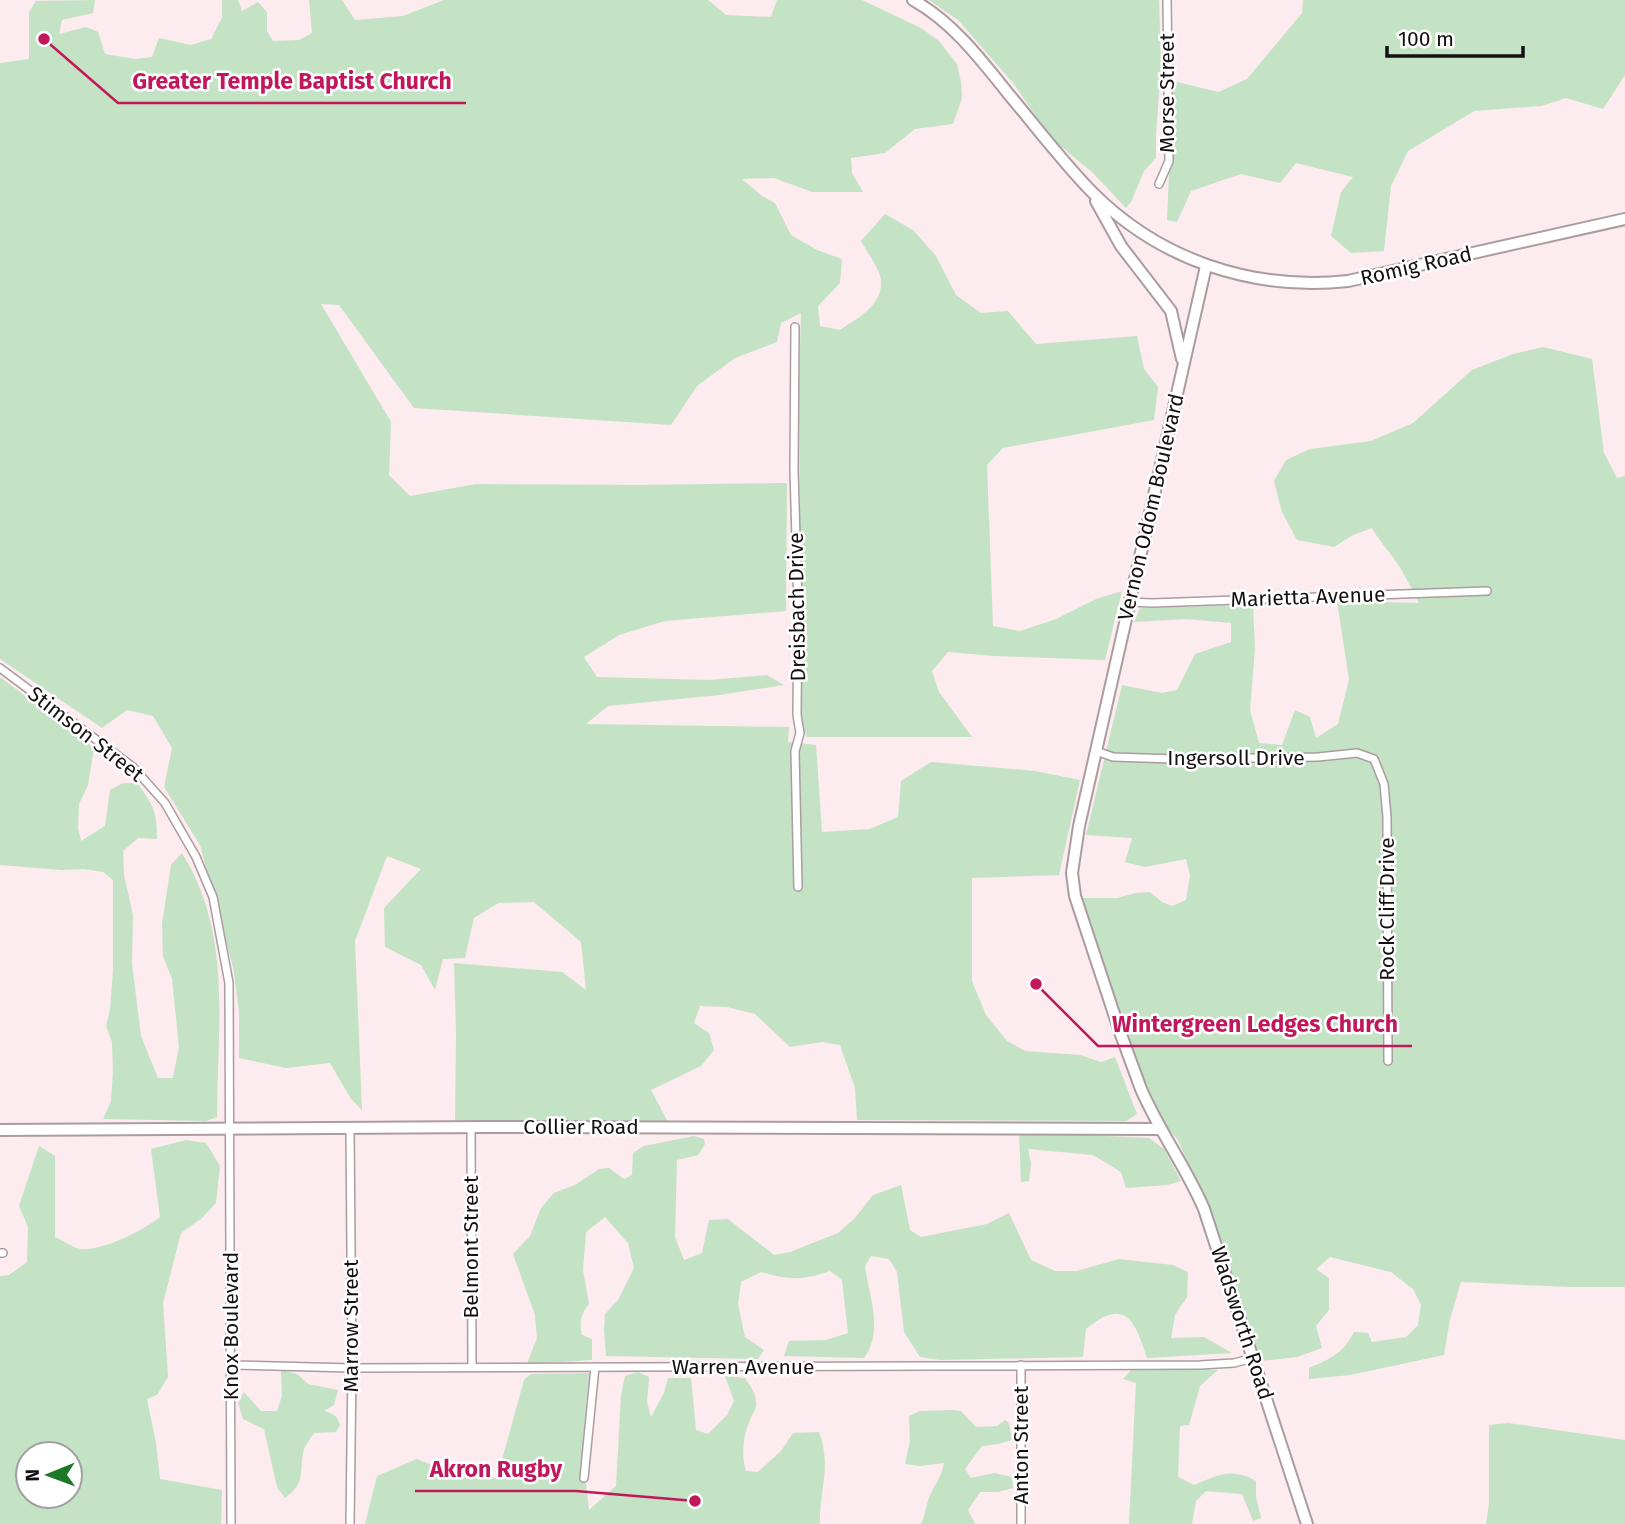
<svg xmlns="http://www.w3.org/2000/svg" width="1625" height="1524" viewBox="0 0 1625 1524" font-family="'Fira Sans',sans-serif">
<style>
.green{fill:#c4e2c4;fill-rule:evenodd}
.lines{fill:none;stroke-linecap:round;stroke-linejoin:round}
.street-casing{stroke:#ab9ca0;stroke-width:10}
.secondary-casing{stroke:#ab9ca0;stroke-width:14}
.street{stroke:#fff;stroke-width:7}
.secondary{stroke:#fff;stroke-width:10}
.labels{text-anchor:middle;stroke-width:5;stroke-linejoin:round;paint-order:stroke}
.street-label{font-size:21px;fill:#150f11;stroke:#fff}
.leader{fill:none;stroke:#c2185b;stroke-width:2.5}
.callout-dot{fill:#c2185b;stroke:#fff;stroke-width:2.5}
.callout-label{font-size:23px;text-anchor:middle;font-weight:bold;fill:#c2185b;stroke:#fff;stroke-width:5;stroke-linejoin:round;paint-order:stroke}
</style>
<rect width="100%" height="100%" fill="#fcebef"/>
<!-- green -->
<path class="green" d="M95 0 93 13 62 20 59 34 86 27 98 32 105 54 135 59 152 57 159 38 191 45 211 39 222 18V0H238L242 11 258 2 267 12V31L273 41 299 40 312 33 309 0H342L355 20 403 16 444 0H708L726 15 771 17 777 0H862L921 28 939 41 957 64 961 82 962 98 953 124 915 129 885 153 851 158 852 173 863 192H812L774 178 742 179 762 196 775 203 791 235 817 250 842 259 840 283 818 306 820 326 840 330C857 319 883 305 881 281 881 271 866 250 861 241L885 214 913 230 936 256 956 295 981 313 1008 311 1036 344 1137 336 1144 369 1158 387 1154 420 1003 448 987 465 993 626 1020 631 1056 619 1096 599 1122 591 1105 660 994 656 948 652 932 671 939 692 972 737H807L801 720 799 385 801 313 781 323 777 342 735 358 697 386 671 425 414 408 339 305 321 304 391 422 389 475 410 496 476 484 639 485 787 483 786 611 665 621 619 635 584 657 597 677 709 680 767 675 784 685 719 695 608 706 586 724 789 727 788 742 816 745 822 832 870 829 898 817 901 781 931 762 1035 771 1080 780 1059 875 972 878V981L986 1015 1007 1041 1025 1051 1080 1055 1101 1062 1115 1057 1137 1114 1126 1121 857 1120 855 1088 840 1045 822 1042 790 1047 755 1014 727 1007 700 1006 694 1023 709 1033 714 1050 701 1066 651 1090 668 1122H455L456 1033 454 963 562 972 586 990 581 942 534 902 498 903 474 918 465 958 443 959 435 990 421 965 385 947 384 908 421 869 387 856 355 941 362 1110 351 1099 330 1063 286 1068 239 1058V1011L233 967 200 845 164 787 172 748 153 716 127 710 102 728 0 659V63L29 59V12L36 1Z
M929 0H1159L1161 64 1156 135V158L1144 171 1131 202 1126 208 1092 172 1052 139 1013 83 959 21Z
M1303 0H1625V75L1603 109 1566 98 1541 106 1474 111 1408 151 1391 186 1384 251 1351 253 1331 236 1341 192 1353 177 1296 163 1280 183 1241 174 1191 191 1177 222 1167 220 1173 81 1218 92 1247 79 1302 13Z
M1543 347 1592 359 1604 453 1617 478 1625 476V1287H1570L1461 1282 1450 1319 1444 1355 1350 1375 1309 1379V1368C1330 1359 1344 1353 1354 1332L1368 1333 1372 1342 1406 1337 1418 1325 1421 1305 1413 1289 1391 1272 1330 1257 1316 1269 1329 1278V1310L1316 1326 1322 1348 1297 1357 1260 1361 1203 1198 1178 1140 1160 1120 1135 1072 1076 898H1117L1136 893 1150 892 1162 902 1172 906 1186 900 1190 876 1186 859 1145 867 1125 862 1132 838 1086 835 1122 685 1162 693 1177 690 1195 654 1231 642V623L1187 619 1134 622 1140 608 1253 605 1255 647 1250 710 1259 743 1282 745 1295 710 1310 717 1316 738 1338 724 1349 679 1337 601 1419 603C1410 585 1401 567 1389 552 1382 543 1377 537 1372 528L1353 535 1334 547 1297 540 1282 512 1274 481 1286 460 1310 449 1371 441 1413 423 1472 370 1513 354Z
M0 677 94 748 88 785 79 804 78 828 81 841 105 826 110 790 123 783H137C154 806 157 811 157 839L138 838 123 851 124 875 133 915 132 964 141 1036 158 1078H173L179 1047 172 979 163 956 162 924 171 865 182 853C233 934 217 1027 217 1117L206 1121 103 1119 111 1101 113 1071 112 1042 106 1026 110 1010 113 970V880L103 872 84 869 62 870 0 865Z
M1019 1132 1149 1138 1164 1149 1181 1181 1167 1185 1126 1188 1121 1172 1093 1155 1028 1149 1031 1164 1029 1181 1021 1182Z
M694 1136 704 1139 705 1144 698 1155 677 1160 675 1237 684 1260 702 1253 709 1220 728 1219 774 1255 790 1252 838 1233 855 1218 873 1195 901 1185 910 1230 921 1237 987 1224 1009 1213 1031 1260 1055 1271H1077L1119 1259 1173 1265 1188 1272 1187 1297 1175 1315 1171 1338 1204 1337 1232 1353 1147 1358C1135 1320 1125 1297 1086 1329L1083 1357 940 1360 920 1357 904 1332 897 1272 889 1259 871 1256 865 1266C869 1297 884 1331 864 1358L784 1356 789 1341 826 1340 848 1333 842 1280 830 1271C801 1281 789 1280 761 1272L741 1282 738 1304 745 1337 764 1350 758 1359 606 1356 604 1330 605 1314 618 1300 634 1268 628 1243 605 1217 586 1232 583 1270 589 1304C581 1313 579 1323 582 1335L592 1339V1360L527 1364 537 1338 535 1315 513 1254 530 1236 541 1208 554 1193 575 1185 599 1169 609 1168 624 1179 632 1175 633 1153 644 1146Z
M186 1140 206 1143 220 1166 216 1203 202 1218 181 1233 163 1303 168 1377 157 1395 147 1399 156 1443 160 1479 222 1490 221 1524H0V1276L9 1275 27 1262 28 1227 19 1206 39 1146 55 1156V1237C62 1240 73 1248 81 1249 103 1251 144 1230 160 1217L151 1149ZM70 1454V1496H28V1454Z
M1133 1368 1218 1370 1200 1386 1189 1425 1180 1426 1178 1477 1194 1485C1218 1475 1231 1467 1256 1481V1497L1261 1518 1253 1521 1242 1494 1206 1491 1196 1501 1192 1524H1129L1136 1383 1123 1379Z
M281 1370 297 1374 308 1384 338 1390 334 1405 324 1411C334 1414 337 1415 340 1425L336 1432 314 1433C310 1439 304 1446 303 1453 299 1475 306 1482 285 1498L277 1487 264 1429 243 1419 238 1403 244 1392 261 1411H277L282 1396Z
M638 1372 649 1377 647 1402 651 1417 664 1393 668 1378H691L696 1430 708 1434 727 1415 734 1401 725 1376 745 1378C750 1386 756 1393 756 1402 757 1410 751 1415 749 1422 743 1437 741 1456 746 1471L758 1472 781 1451 793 1433 819 1432C832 1468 819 1489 820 1524H365L377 1476 417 1459 463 1477 497 1478 524 1380 531 1374 589 1373 582 1451 589 1510 616 1486 621 1395 625 1376Z
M953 1410 961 1411 976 1427 997 1426 1005 1420 1009 1423 1012 1440 998 1444 982 1446 965 1469 971 1478 994 1473 1012 1477 1013 1488 998 1492H980L968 1510 975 1524H921C925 1516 925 1510 928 1501 932 1487 942 1478 944 1463L920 1466 905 1464 910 1441 909 1416 920 1411Z
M1508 1423 1625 1440V1524H1486L1489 1503V1425Z"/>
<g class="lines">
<!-- street casing -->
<g class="street-casing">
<path id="street" d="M1159 184 1169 161 1167 0
M795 327 794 470 798 608 797 715 800 733 795 751 798 887
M1129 602 1152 603 1487 591
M0 668 133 767 165 803 196 857 213 897 229 983 231 1524
M1096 751 1113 757 1174 759 1318 757 1357 753 1374 759 1384 784 1387 817 1388 1061
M350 1128 352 1368 350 1524
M471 1128 472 1367
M0 1253H3
M232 1365 352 1368 1200 1365 1234 1363 1253 1358
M584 1478 595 1367
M1021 1524V1365"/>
</g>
<!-- secondary casing -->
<g class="secondary-casing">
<path id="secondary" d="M913 0C954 23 982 61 1011 97 1037 128 1062 161 1091 191 1159 260 1252 291 1348 281L1625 219
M1096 201 1121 246 1171 311 1182 359
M1206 266 1079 826 1072 873 1075 896 1120 1032 1141 1089C1159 1131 1186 1167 1204 1209L1307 1524
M0 1130 487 1127 1161 1129"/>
</g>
<!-- street -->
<use href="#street" class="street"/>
<!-- secondary -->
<use href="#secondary" class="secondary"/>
</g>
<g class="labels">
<!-- street labels -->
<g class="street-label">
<text transform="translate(1167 93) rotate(-90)" y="7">Morse Street</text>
<text transform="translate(1416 266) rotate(-13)" y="7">Romig Road</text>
<text transform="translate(1151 507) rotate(-77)" y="7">Vernon Odom Boulevard</text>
<text transform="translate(1308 597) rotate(-2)" y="7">Marietta Avenue</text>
<text transform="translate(797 607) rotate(-91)" y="7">Dreisbach Drive</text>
<text transform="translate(86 734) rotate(38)" y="7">Stimson Street</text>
<text x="1236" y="765">Ingersoll Drive</text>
<text transform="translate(1387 909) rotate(-90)" y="7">Rock Cliff Drive</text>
<text x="581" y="1134">Collier Road</text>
<text transform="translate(471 1247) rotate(-90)" y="7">Belmont Street</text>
<text transform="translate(1242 1323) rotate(72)" y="7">Wadsworth Road</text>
<text transform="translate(231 1326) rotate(-90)" y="7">Knox Boulevard</text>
<text transform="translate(351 1326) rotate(-90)" y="7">Marrow Street</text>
<text x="743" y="1374">Warren Avenue</text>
<text transform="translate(1021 1445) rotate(-90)" y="7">Anton Street</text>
</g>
</g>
<!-- callouts -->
<path class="leader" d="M44 39L118 103H466M1036 984L1098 1046H1412M695 1501L576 1491H415"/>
<g class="callout-dot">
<circle cx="44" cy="39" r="7"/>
<circle cx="1036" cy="984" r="7"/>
<circle cx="695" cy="1501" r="7"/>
</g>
<g class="callout-label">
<text x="292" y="89">Greater Temple Baptist Church</text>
<text x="1255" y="1032">Wintergreen Ledges Church</text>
<text x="496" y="1477">Akron Rugby</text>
</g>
<!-- north arrow -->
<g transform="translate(49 1475) rotate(269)"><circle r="33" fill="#ffffff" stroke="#a19fa0" stroke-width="2"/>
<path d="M0-5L12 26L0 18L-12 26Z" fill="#1d7928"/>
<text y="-10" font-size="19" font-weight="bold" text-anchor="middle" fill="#150f11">N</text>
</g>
<!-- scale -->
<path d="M1387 46v10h136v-10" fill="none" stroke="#150f11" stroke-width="3.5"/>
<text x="1398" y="46" font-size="21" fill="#150f11" stroke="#ffffff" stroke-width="5" paint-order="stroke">100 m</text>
</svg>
